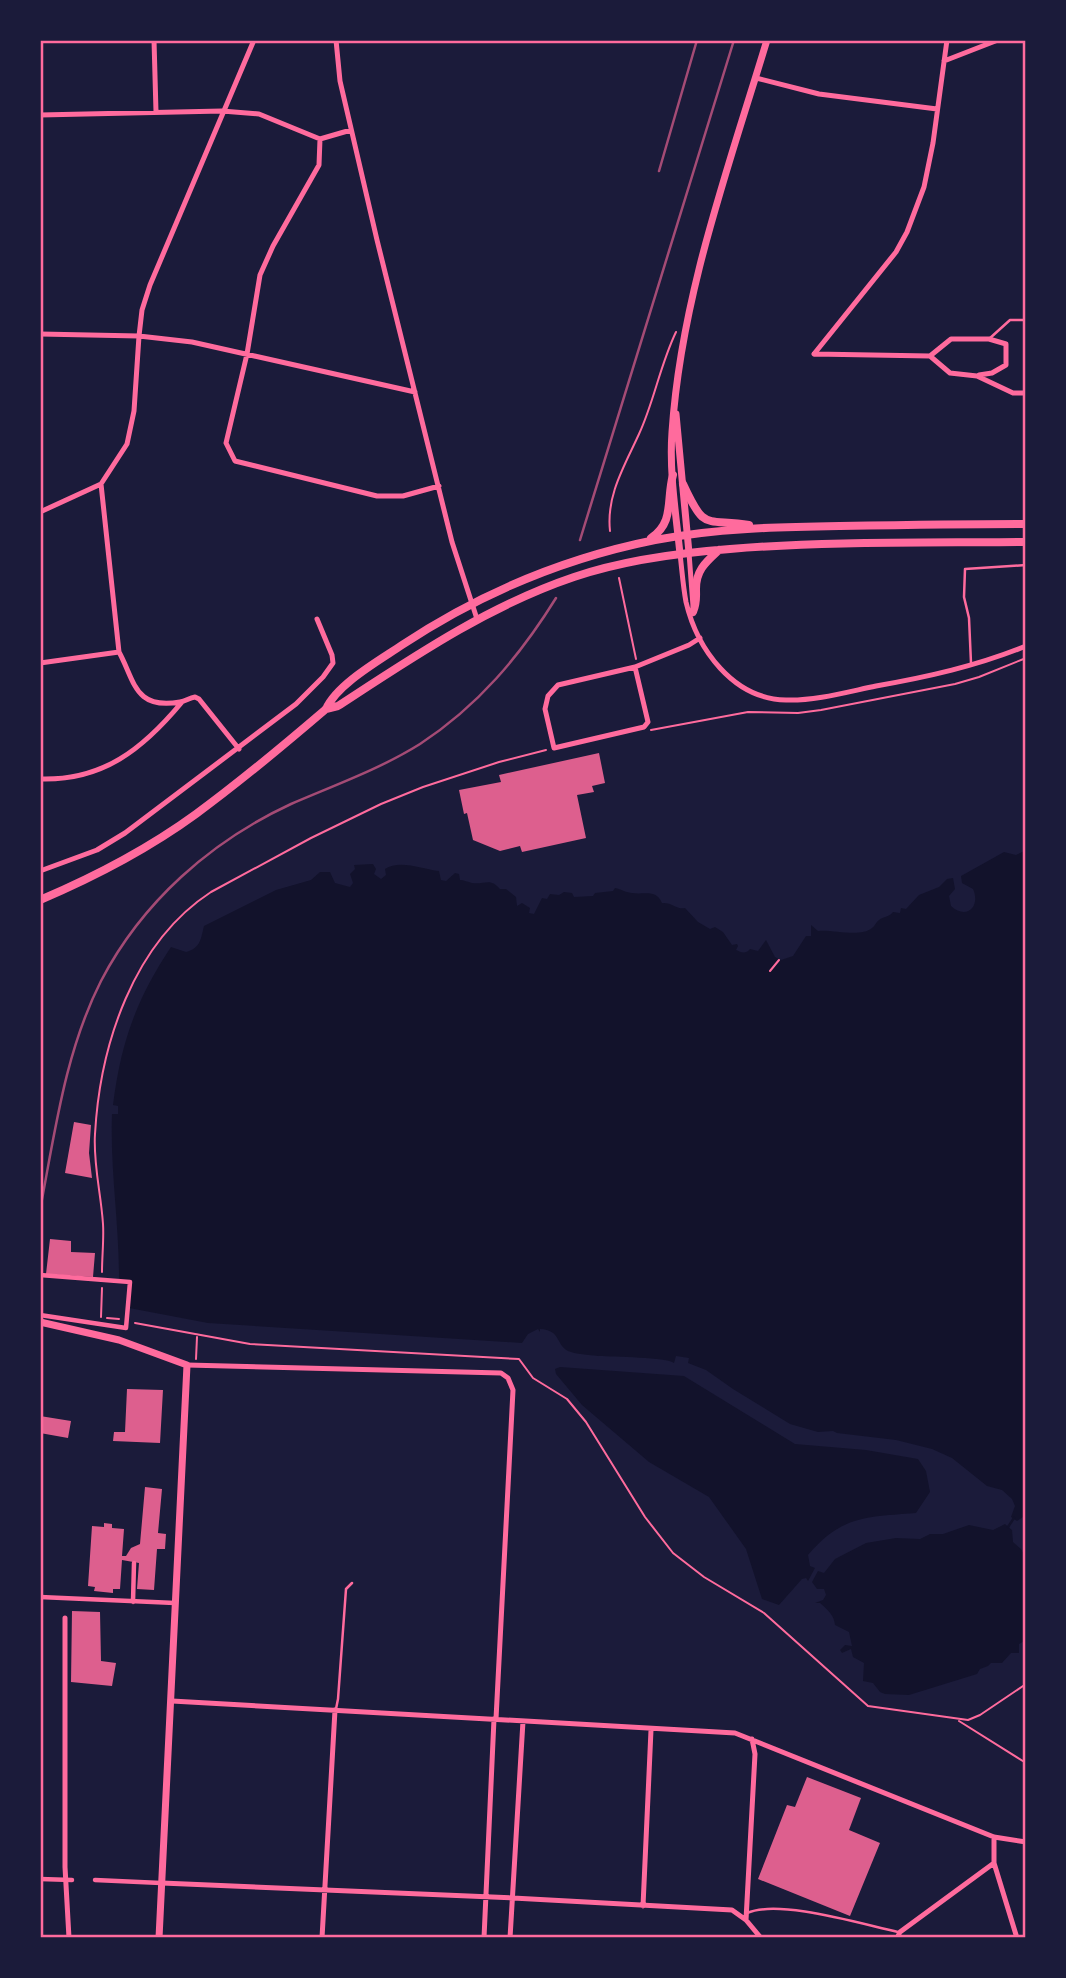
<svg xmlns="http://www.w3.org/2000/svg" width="1066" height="1978" viewBox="0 0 1066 1978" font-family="'Times New Roman',serif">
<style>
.water{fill:#12122b}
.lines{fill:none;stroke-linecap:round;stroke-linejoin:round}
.stream{stroke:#12122b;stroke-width:2.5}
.building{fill:#dd5f8e}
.path{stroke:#ff6b9d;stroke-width:2}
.service{stroke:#ff6b9d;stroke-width:2.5}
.pedestrian{stroke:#ff6b9d;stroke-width:4.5}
.minor{stroke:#ff6b9d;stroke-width:5}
.tertiary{stroke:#ff6b9d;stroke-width:7}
.secondary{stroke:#ff6b9d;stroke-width:8}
.rail{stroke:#a44b75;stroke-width:2.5}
.neatline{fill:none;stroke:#ff6b9d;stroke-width:2.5}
</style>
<rect width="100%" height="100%" fill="#1b1b3a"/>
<!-- water -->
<path class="water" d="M1026 850V1515L1017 1521 1011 1517 1015 1506 1012 1499 1002 1490 987 1486 952 1458 932 1449 896 1440 837 1433 833 1431 818 1432 790 1424 733 1389 706 1370 688 1363 689 1358 676 1356 674 1363C667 1357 614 1357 598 1356 589 1355 575 1354 568 1351 556 1345 561 1330 540 1329V1332L538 1329 528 1334 522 1343 208 1323 129 1308 130 1281 120 1280 119 1277C119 1222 110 1169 112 1114H118V1106L113 1105C121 1042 136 1000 171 947L186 952C201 948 201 938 204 926L276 890 311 880 320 872H330L335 883 350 887 353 883 350 874 355 869 354 865 373 864 376 869 374 874 381 879 386 875 385 869C399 859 423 869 439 871L441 880 446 881 455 873 459 874 460 880C464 880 468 882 472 883 484 885 490 877 500 889H506L516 897 517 906 522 903 530 908 529 913 534 914 542 898 547 899 550 894 559 895 564 892 572 893 574 897 593 896 595 893 613 891 615 888C621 889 627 893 632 893 644 895 656 889 662 903 672 902 677 910 685 908L698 922 710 929 715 927 723 932 732 945 737 944 738 946 736 950C741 952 745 955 750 949L758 951 766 940 775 957 781 960 793 956 806 936H811V925L818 931C832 929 860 938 872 928 875 926 876 922 879 920 884 916 888 918 893 912L900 913 901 908 906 909 919 895 939 887 947 879 953 878 955 889 949 896 951 906C966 920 981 907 973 889L962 883 961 876 1004 852 1016 855Z
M560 1367 684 1376 795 1444 866 1450 918 1459 926 1471 930 1492 916 1513C867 1517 842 1515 808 1555L810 1566 815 1568 808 1581 806 1578 802 1579 779 1605 762 1599 746 1549 709 1497 649 1462 582 1405 556 1374 555 1369Z
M1005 1524 1012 1530 1013 1542 1021 1549 1026 1558V1640L1019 1644V1653H1011L1002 1663H991L988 1666 980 1669 977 1674 909 1695 885 1694 880 1692 873 1683 863 1681 864 1663 853 1657 851 1649 842 1653 840 1650 845 1645 852 1646 849 1632 835 1625C834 1615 828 1610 820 1603H815L823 1600 826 1595 824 1589H817L812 1582 818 1571 824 1573 835 1559 866 1543 896 1538 920 1539 930 1534H943L969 1525 993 1530Z"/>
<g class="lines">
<!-- stream -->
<path class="stream" d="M1008 1527 1014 1518"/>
</g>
<!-- building -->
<path class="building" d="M599 753 605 783 592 786 594 792 577 795 586 838 522 852 520 846 500 851 473 840 467 813 464 814 459 790 501 782 499 775Z
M74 1122 91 1125 89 1153 92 1178 65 1173Z
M50 1239 71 1241V1252L95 1253 93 1277 46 1274Z
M127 1389 163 1390 160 1443 113 1441 114 1432H125Z
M40 1416 71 1421 68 1438 40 1433Z
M145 1487 162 1489 158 1533 166 1534 165 1549H157L154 1590 137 1589 139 1563 122 1560 120 1589H113V1593L94 1591 95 1587 88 1586 92 1526 104 1527V1523L112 1524V1528L124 1529 122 1556H126L131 1548 140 1544Z
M72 1611 100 1612 101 1661 116 1663 112 1686 71 1682Z
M807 1777 861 1798 849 1830 880 1843 850 1916 758 1879 787 1805 795 1807Z"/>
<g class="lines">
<!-- path -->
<path class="path" d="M610 531C606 495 625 465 639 434 654 402 660 365 676 332
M619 578 636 659
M651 730 748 712 798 713 821 710 955 684 979 677 1026 658
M770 971 779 960
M102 1272C102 1256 104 1239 103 1224 101 1193 93 1164 95 1134 100 1045 133 943 211 892L311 838 381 804 423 787 499 762 546 750
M101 1317 102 1288
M107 1318 119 1319
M135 1323 250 1344 519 1359 533 1378 567 1399 586 1422 645 1517 673 1553 704 1577 764 1613 868 1706 968 1720 980 1715 1026 1684
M196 1359 197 1337
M959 1721 1026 1763"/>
<!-- service -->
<path class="service" d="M989 339 1010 320H1026
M971 663 969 618 964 597 965 569 1026 565
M336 1709 338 1699 346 1589 352 1583
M747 1913C779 1899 861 1924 898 1932"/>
<!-- pedestrian -->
<path class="pedestrian" d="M40 1275 130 1282 126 1328 40 1315
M40 1597 175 1603
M133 1602 134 1563
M40 1879 72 1880
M95 1880 161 1883"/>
<!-- minor -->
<path class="minor" d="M154 40 156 112
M336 40 340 81 377 240 452 542 477 619
M944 61 998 40
M756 78 819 94 937 109
M40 115 222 111 259 114 320 139 351 130
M320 139 319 165 273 246 260 275 247 354 226 443 235 461 377 496H403L439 486
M40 334 139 336 192 342 415 392
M814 354 896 252 907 232 924 187 933 143 947 40
M814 354 930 356 950 373 977 376 1013 393H1026
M930 356 951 339H989L1006 344V365L992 373 979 375
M101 484 119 652
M40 512 101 484 127 444 134 411 139 336 142 310 150 285 254 40
M689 553 693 606
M680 554C682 570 683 586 686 602 697 649 733 699 786 700 815 701 847 692 876 686 927 677 977 666 1026 646
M40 663 119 652C135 681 134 710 180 702 186 701 189 698 195 697L199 699 239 749
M635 667 558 685 548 696 545 709 554 748 644 727 648 722 635 667 689 645 700 638
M40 779C103 781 143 749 182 702
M40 871 97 850 125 833 296 704 323 677 333 663 332 655 317 619
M187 1365 501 1373 508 1378 513 1390 496 1719
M65 1618V1867L69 1938
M172 1701 735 1733 994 1837 1026 1842
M994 1837V1863L1017 1938
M162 1883 513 1898 732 1910 746 1920 761 1938
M643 1906 651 1730
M746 1920 755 1754 752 1739
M322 1938 335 1710
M484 1938 494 1719
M510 1938 523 1721
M897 1938 900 1932 994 1863"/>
<!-- tertiary -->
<path class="tertiary" d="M676 414 689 553
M680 554C676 514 669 472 672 432 681 297 728 169 767 40
M40 1322 119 1340 187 1365 159 1938"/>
<!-- secondary -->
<path class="secondary" d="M683 484C705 532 704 518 749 525
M651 538C675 522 666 499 673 475
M693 612C697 603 696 597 696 589 696 570 706 562 719 550
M326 709 338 706C413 657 488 606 574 577 624 560 677 553 730 549 828 541 927 543 1026 542
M40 900C94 877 148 849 196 814 241 781 284 745 326 709 337 684 380 660 402 645 479 594 565 558 655 540 716 528 779 527 840 526 902 525 964 524 1026 524"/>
<!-- rail -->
<path class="rail" d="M659 171 697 40
M580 540 734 40
M40 1210C55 1132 65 1052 101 981 142 902 211 841 291 804 335 785 380 769 420 744 478 706 520 656 556 598"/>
</g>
<!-- border -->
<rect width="1066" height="1978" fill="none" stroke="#1b1b3a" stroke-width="84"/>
<rect x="42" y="42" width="982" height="1894" class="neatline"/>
</svg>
